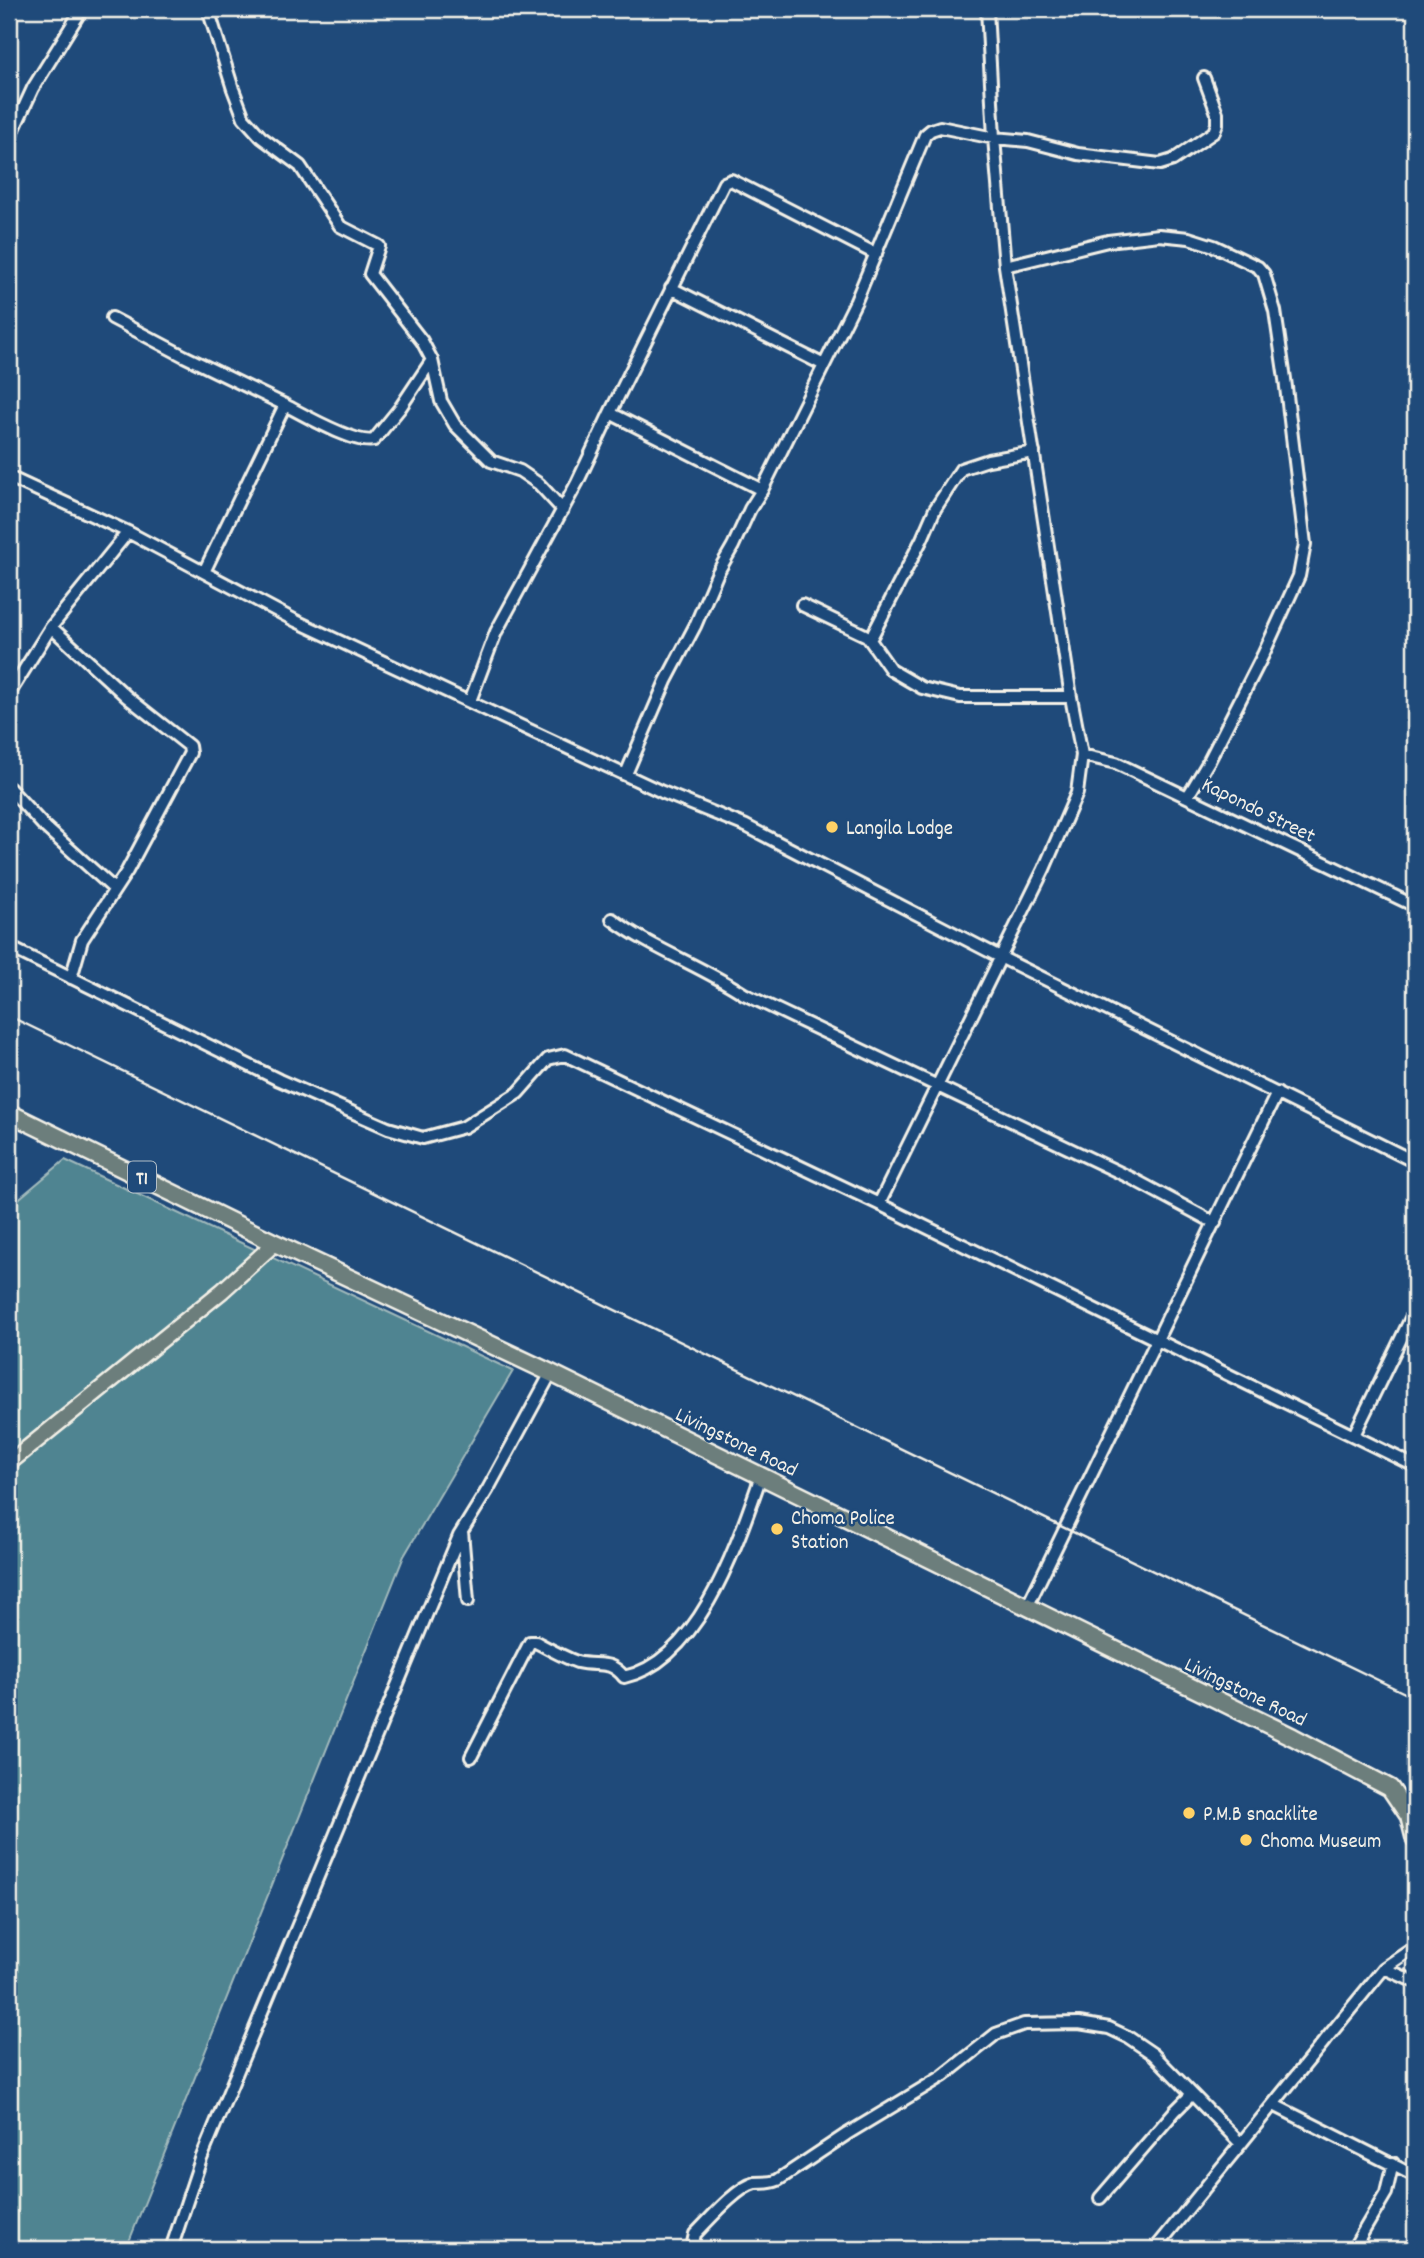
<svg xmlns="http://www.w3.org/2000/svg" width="1424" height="2258" viewBox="0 0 1424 2258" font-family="Dekko,sans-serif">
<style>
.green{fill:#508491;stroke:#a2babc;stroke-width:2}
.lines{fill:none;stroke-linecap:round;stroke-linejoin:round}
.minor-casing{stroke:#f4f1e8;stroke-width:16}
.major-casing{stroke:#f4f1e8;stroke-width:19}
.highway-casing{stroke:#f4f1e8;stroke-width:21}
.minor{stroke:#1f4a7a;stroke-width:10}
.major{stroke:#6c7e7c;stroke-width:14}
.highway{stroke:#6c7e7c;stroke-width:16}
.rail{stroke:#f4f1e8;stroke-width:2.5}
.poi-dot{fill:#ffd166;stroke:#1f4a7a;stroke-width:2.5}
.labels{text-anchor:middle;stroke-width:5;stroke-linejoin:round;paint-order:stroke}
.shield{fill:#1f4a7a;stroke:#b4bfc7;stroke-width:2}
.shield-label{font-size:19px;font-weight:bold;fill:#f4f1e8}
.street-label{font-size:21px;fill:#f4f1e8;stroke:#1f4a7a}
.poi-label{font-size:21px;fill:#f4f1e8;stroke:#1f4a7a;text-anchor:start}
</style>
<rect width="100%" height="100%" fill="#1f4a7a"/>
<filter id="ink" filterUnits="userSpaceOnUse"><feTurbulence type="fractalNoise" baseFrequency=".0143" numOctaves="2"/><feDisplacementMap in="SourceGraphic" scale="14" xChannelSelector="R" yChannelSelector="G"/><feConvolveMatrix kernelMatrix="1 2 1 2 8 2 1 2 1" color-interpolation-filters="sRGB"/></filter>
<g filter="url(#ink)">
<!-- green -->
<path class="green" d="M65 1160 513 1371 404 1556 126 2249H9V1207Z"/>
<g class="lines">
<!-- minor casing -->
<g class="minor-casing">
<path id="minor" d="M208 9 233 89 244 118 261 137 300 166 340 226 379 246 370 274 422 341 432 360 441 401 455 425 491 461 520 471 539 484 563 510
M987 9 994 138 1005 266 1071 697 1082 755 1077 793 1044 869 879 1204 1415 1466
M9 140 33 88 82 9
M1005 266 1108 241 1159 235 1189 238 1214 246 1258 267 1264 274 1275 311 1285 379 1305 544 1299 576 1263 655 1209 761 1188 796
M671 288 824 365
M112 318 184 356 285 405 204 572
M285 405C304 415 356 445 374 440L400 408 432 360
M610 413 762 490
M9 477 128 532 296 621 662 792 746 826 1000 957 1415 1162
M802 605 867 636 891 670 922 688 960 697H1071
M51 627 127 697 189 746 190 753 127 871 82 940 71 978
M870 640 922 539 935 509 961 469 988 460 1034 452
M9 694 51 627 128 532
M470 701 496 632 577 483 610 413 724 183 731 180 876 254
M1082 755 1116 763 1415 906
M626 774 666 681 695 626 718 572 733 546 750 509 762 490 856 301 925 135 931 130 940 127 994 138 1028 141 1078 154 1160 164 1173 160 1214 132 1217 124V113L1204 78
M9 788 44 826 114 889
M612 919C652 949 702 966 744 994L1131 1178 1215 1223
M9 947 279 1080 388 1128 423 1138 464 1127 518 1093 548 1059 565 1055 879 1204
M1354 1435 1415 1310
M462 1531 468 1601
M1027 1607 1277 1093
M471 1757 530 1642H536C549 1649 563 1657 577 1662 596 1667 609 1658 624 1677 700 1661 738 1541 761 1476
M1415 1947 1384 1968 1415 1982
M1274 2105 1415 2176
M1100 2198 1175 2111 1192 2094
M171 2249 201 2159 459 1536 488 1489 551 1373
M696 2249 693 2243 695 2234C709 2220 736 2188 755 2183 763 2182 769 2184 778 2180L847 2134 943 2076 996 2034 1024 2024 1079 2023 1109 2028 1128 2037 1153 2054 1241 2144
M1155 2249 1384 1968
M1353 2249 1386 2193 1393 2163"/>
</g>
<!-- major casing -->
<g class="major-casing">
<path id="major" d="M9 1463 222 1291 275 1243"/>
</g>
<!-- highway casing -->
<g class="highway-casing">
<path id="highway" d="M9 1113 275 1243 551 1373 1293 1737 1390 1788 1409 1816 1415 1840"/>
</g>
<!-- minor -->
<use href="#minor" class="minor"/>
<!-- major -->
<use href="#major" class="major"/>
<!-- highway -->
<use href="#highway" class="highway"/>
<!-- rail -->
<path class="rail" d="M9 1016 1415 1698"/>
</g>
</g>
<!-- markers -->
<g class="poi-dot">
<circle cx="832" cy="827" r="7"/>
<circle cx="777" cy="1529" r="7"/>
<circle cx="1189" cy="1813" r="7"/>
<circle cx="1246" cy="1840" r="7"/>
</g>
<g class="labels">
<!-- shield labels -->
<rect class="shield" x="128" y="1161.5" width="28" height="31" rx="5"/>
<g class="shield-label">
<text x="142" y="1184">T1</text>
</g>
<!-- street labels -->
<g class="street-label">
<text transform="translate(1259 809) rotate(26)" y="7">Kapondo Street</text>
<text transform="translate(737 1441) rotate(26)" y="7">Livingstone Road</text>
<text transform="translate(1246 1691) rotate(26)" y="7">Livingstone Road</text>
</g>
<!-- poi labels -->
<g class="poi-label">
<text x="846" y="834">Langila Lodge</text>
<text x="791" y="1524">Choma Police<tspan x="791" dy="24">Station</tspan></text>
<text x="1203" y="1820">P.M.B snacklite</text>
<text x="1260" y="1847">Choma Museum</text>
</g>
</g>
<!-- margin -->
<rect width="1424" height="2258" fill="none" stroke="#1f4a7a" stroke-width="35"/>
<rect x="18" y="18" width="1389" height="2223" fill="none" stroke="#f4f1e8" stroke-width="2.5" filter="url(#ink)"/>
</svg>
